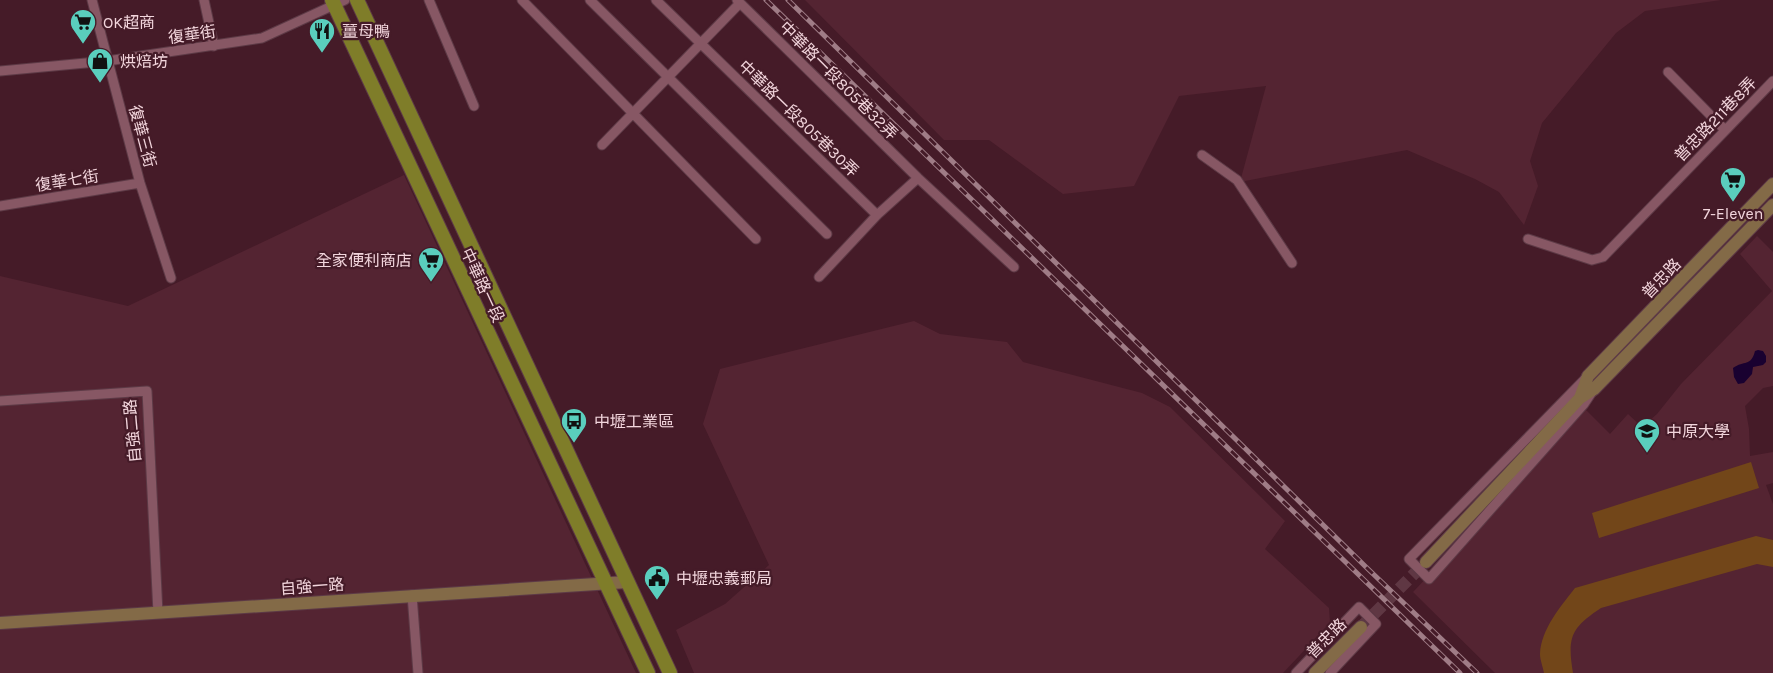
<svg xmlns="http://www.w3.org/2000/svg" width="1773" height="673" viewBox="0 0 1773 673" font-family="Karla,'Noto Sans TC',sans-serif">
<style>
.built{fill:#542432}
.green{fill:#724619}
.water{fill:#190130}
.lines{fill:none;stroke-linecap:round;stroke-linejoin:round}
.secondary-tunnel{stroke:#5f3743;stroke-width:12;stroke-dasharray:12 6;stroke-linecap:butt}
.street-casing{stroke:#5d3a46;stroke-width:11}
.secondary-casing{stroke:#5d3a46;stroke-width:14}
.primary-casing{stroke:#5d3a46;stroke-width:16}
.street{stroke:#875764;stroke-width:9}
.secondary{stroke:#836a47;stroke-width:12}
.primary{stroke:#7f7d29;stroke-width:14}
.rail-casing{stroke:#9f7c86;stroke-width:5}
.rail{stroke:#451b28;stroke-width:3;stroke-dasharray:9;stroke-linecap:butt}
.labels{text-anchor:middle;stroke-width:4.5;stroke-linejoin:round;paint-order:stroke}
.poi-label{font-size:16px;fill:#f2d5dc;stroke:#451b28;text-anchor:start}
.street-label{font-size:16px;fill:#f2d5dc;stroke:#451b28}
</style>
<rect width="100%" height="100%" fill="#451b28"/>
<!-- built -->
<path class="built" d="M805 0H1721L1645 11 1616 33 1542 123 1530 161 1538 186 1524 225 1499 192 1475 179 1407 150 1240 182 1266 86 1179 96 1134 186 1063 194 989 140H944Z
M404 175 636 673H0V276L128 306Z
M1757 236 1773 252V386L1763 388 1745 406 1749 429 1750 456 1773 452V483L1766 485 1773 504V673H1495L1413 592 1586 410 1610 434 1628 414 1642 427 1657 414 1681 384 1772 291 1740 254Z
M914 321 940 334 1007 342 1023 362 1142 393 1170 407 1285 521 1265 549 1329 608 1330 623 1283 673H694L676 630 725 604 769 565 703 424 720 369Z"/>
<!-- green -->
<path class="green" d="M1751 462 1759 488 1599 538 1592 513Z
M1756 536 1773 540V567L1757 564 1601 608C1571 628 1567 637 1573 673H1544C1543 667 1540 660 1540 654 1541 629 1561 606 1575 588Z"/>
<!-- water -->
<path class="water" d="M1758 350 1763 351 1766 356V362L1763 365 1753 367 1752 374 1744 383 1738 384 1734 377 1733 368C1744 360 1751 367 1755 351Z"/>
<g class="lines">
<!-- secondary-tunnel -->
<path class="secondary-tunnel" d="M1361 627 1426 562"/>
<!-- street casing -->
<g class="street-casing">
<path id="street" d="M92 0 140 183 171 278
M204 0 214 46
M429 0 474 106
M522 0 756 239
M590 0 827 234
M656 0 877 215
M737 0 918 178 1014 267
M0 71 107 61 262 38 345 0
M1668 72 1725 130
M602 145 740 3
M1202 155 1237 180 1292 263
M0 206 140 183
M1528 239 1592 260 1603 257 1773 81
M819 277 877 215 918 178
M1586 378 1409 559 1429 579 1584 404 1592 392
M0 401 147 391 158 613
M412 595 418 673
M1296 673 1359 607 1376 624 1330 673"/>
</g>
<!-- secondary casing -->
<g class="secondary-casing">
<path id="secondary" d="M1580 398 1588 376 1773 184
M1426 562 1580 398 1594 389 1773 205
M0 623 627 582
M1315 673 1361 627"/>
</g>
<!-- primary casing -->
<g class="primary-casing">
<path id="primary" d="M332 0 648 673
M357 0 670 673"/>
</g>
<!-- street -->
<use href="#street" class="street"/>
<!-- secondary -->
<use href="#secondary" class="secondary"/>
<!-- primary -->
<use href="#primary" class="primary"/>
<!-- rail casing -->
<g class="rail-casing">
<path id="rail" d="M766 0 1460 673
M788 0 1368 569 1477 673"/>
</g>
<!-- rail -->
<use href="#rail" class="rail"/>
</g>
<!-- icons -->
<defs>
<g id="supermarket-pin" transform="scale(1.35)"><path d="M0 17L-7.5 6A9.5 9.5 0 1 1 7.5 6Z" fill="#5acebd" stroke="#451b28"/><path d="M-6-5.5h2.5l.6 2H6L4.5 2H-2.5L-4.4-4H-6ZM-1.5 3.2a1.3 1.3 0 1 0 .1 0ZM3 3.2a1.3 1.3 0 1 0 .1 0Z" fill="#111"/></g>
<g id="restaurant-pin" transform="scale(1.35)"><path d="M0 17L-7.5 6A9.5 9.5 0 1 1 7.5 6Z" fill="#5acebd" stroke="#451b28"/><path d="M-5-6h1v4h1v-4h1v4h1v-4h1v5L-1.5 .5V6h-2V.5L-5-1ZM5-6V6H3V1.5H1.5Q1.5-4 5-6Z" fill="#111"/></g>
<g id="shop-pin" transform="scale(1.35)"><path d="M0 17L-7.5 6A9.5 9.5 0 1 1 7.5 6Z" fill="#5acebd" stroke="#451b28"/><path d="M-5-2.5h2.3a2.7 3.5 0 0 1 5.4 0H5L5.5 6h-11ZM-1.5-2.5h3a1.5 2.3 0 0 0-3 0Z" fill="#111"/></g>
<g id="bus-pin" transform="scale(1.35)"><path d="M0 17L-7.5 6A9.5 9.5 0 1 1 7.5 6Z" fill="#5acebd" stroke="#451b28"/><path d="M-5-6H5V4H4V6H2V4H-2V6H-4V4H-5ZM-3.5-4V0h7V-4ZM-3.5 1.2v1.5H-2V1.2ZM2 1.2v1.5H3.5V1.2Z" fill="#111"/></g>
<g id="university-pin" transform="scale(1.35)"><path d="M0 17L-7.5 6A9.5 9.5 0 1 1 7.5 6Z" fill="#5acebd" stroke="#451b28"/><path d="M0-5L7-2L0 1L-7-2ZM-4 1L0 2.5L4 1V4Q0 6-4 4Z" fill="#111"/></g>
<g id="civic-pin" transform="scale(1.35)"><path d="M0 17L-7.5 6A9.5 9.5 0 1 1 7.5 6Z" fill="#5acebd" stroke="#451b28"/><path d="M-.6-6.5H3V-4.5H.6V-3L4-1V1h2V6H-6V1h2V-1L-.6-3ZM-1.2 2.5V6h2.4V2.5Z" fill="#111"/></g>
</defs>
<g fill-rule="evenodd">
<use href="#supermarket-pin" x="83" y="22"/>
<use href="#restaurant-pin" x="322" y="31"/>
<use href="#shop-pin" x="100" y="61"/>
<use href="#supermarket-pin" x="1733" y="180"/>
<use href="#supermarket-pin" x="431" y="260"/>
<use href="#bus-pin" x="574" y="421"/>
<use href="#university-pin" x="1647" y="431"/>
<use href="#civic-pin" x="657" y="578"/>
</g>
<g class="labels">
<!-- poi labels -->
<g class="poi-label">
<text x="103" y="28">OK超商</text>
<text x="342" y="37">薑母鴨</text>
<text x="120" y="67">烘焙坊</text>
<text x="1733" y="219" text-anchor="middle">7-Eleven</text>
<text x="412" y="266" text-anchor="end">全家便利商店</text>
<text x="594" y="427">中壢工業區</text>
<text x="1666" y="437">中原大學</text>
<text x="676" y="584">中壢忠義郵局</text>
</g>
<!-- street labels -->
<g class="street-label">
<text transform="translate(192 34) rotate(-8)" y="6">復華街</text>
<text transform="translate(839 80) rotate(45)" y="6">中華路一段805巷32弄</text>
<text transform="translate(799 118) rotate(44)" y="6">中華路一段805巷30弄</text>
<text transform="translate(1715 119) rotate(-46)" y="6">普忠路211巷8弄</text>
<text transform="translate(143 136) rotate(75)" y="6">復華三街</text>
<text transform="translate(67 180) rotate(-9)" y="6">復華七街</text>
<text transform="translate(1661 278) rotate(-46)" y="6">普忠路</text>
<text transform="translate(483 285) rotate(65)" y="6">中華路一段</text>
<text transform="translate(132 431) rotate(-95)" y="6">自強二路</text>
<text transform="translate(312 586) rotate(-4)" y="6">自強一路</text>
<text transform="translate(1326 638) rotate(-45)" y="6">普忠路</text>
</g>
</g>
</svg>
